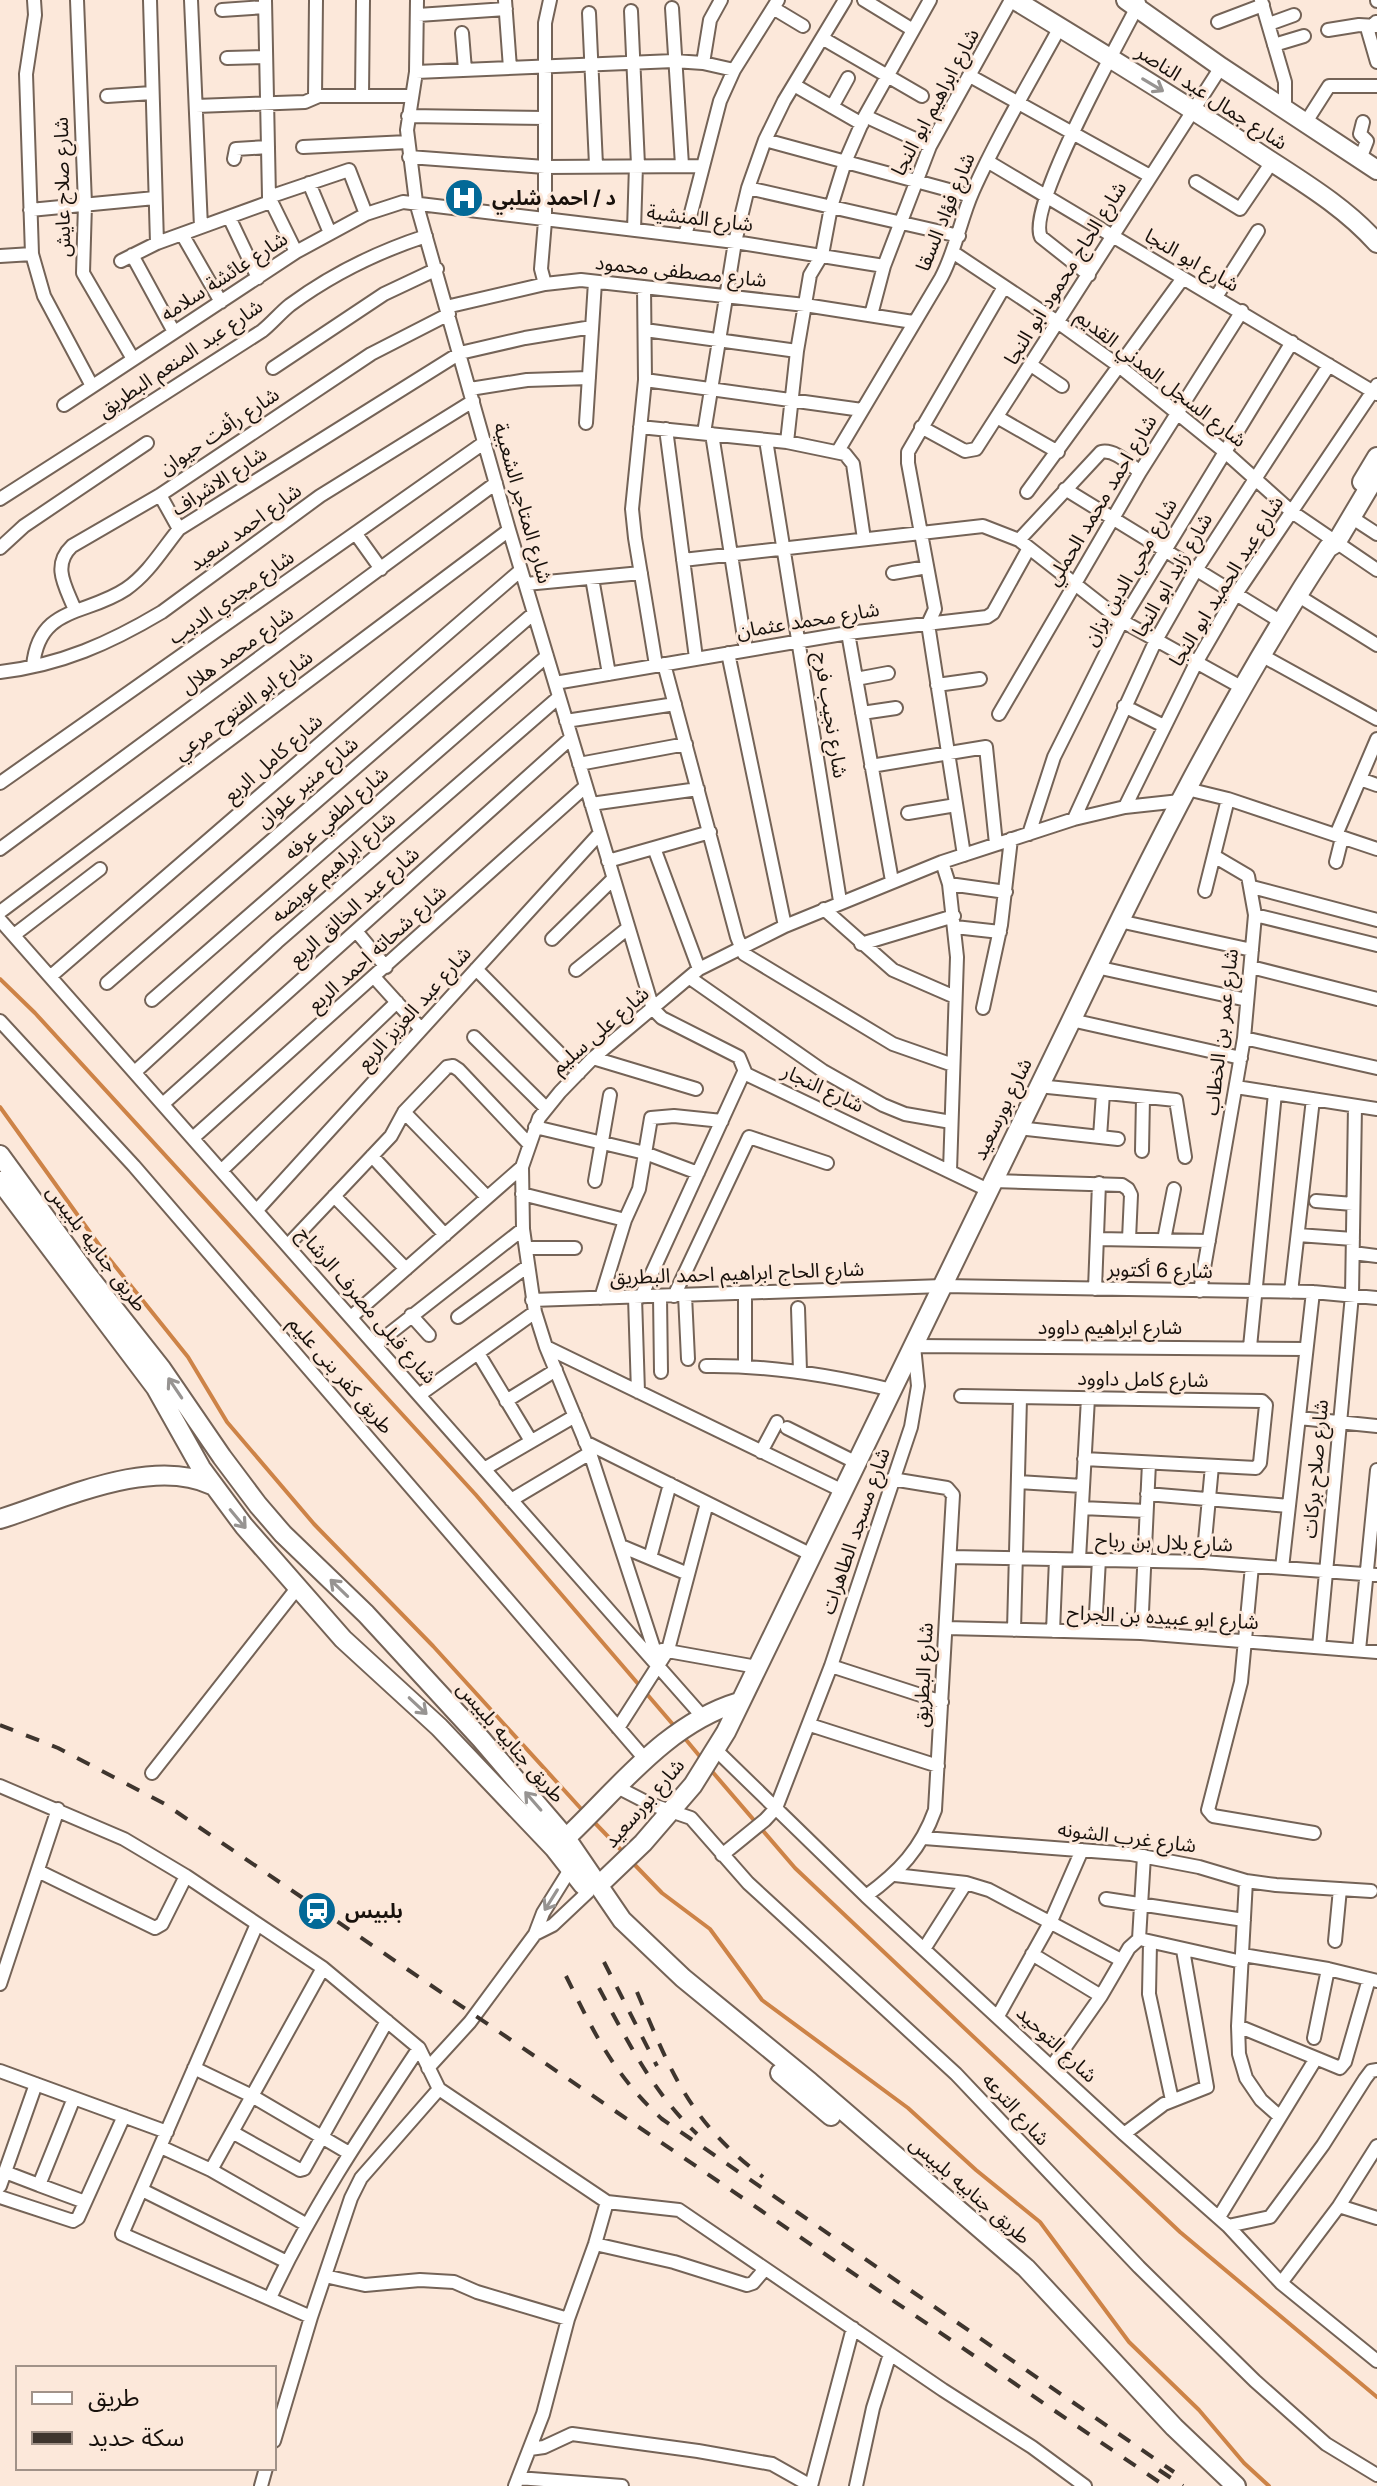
<svg xmlns="http://www.w3.org/2000/svg" width="1377" height="2486" viewBox="0 0 1377 2486" font-family="Inter,'Noto Sans Arabic',sans-serif">
<style>
.lines{fill:none;stroke-linecap:round;stroke-linejoin:round}
.stream{stroke:#cd8347;stroke-width:4}
.street-casing{stroke:#746357;stroke-width:16}
.secondary-casing{stroke:#746357;stroke-width:22}
.street{stroke:#fff;stroke-width:12}
.secondary{stroke:#fff;stroke-width:18}
.rail{stroke:#3e352e;stroke-width:4;stroke-dasharray:14 14;stroke-linecap:butt}
.oneway{stroke:#979492}
.labels{text-anchor:middle;stroke-width:6;stroke-linejoin:round;paint-order:stroke}
.street-label{font-size:20px;fill:#18110c;stroke:#fce8da}
.poi-label{font-size:20px;font-weight:bold;fill:#18110c;stroke:#fce8da;text-anchor:start}
</style>
<rect width="100%" height="100%" fill="#fce8da"/>
<g class="lines">
<!-- stream -->
<path class="stream" d="M0 979 35 1013 476 1495 676 1728
M0 1107 107 1256 188 1357 227 1422 314 1524 433 1646 584 1812
M682 1735 702 1759
M710 1769 795 1868 1180 2232 1377 2397
M593 1821 623 1852
M632 1862 662 1893 710 1929 762 2000 908 2108 976 2170 1040 2222 1129 2342 1199 2410 1244 2463 1269 2486"/>
<!-- street casing -->
<g class="street-casing">
<path id="street" d="M34 0 35 15 26 74 32 254 44 296 92 386
M77 0 85 204 83 273 133 359
M150 0 157 243
M191 0 201 227
M265 0 269 197 296 252
M417 0 416 72 407 130 416 202 509 530 653 1009 662 1018 739 1057 746 1074 988 1190
M505 0 510 68
M864 0 913 30
M1261 0 1285 82V108
M1377 0V1
M672 8 682 165
M773 8 803 26
M222 10 265 7
M631 11 638 165
M589 13 596 165
M418 15 506 9
M1218 22 1263 5
M1376 22 1368 31 1377 62
M1269 24 1294 15
M1328 30 1359 25 1377 26
M462 33 465 70
M822 38 922 96
M1274 45 1304 36
M227 58 266 57
M703 63 710 20 721 0
M416 72 674 61 703 63 734 70
M970 76 1150 176
M794 85 862 124
M107 96 152 93
M362 96 363 0
M315 97 316 0
M196 106 305 102 319 96H411
M832 107 848 78
M408 116 545 118
M865 116 930 146
M1306 122 1329 86H1377
M765 140 971 196
M303 147 408 142
M409 157 545 167 702 166
M234 159 236 149 268 147
M1360 159 1367 141 1360 134 1363 122
M987 161 1377 394
M1196 182 1240 209 1272 162
M309 183 330 233
M748 188 959 236
M269 197 349 170 366 214
M30 210 155 198
M229 217 258 278
M634 230 636 165
M182 234 221 302
M685 236 720 101 734 70 778 0
M954 253 1059 323 1119 366 1224 451 1292 512 1377 570
M132 255 174 332
M0 256 32 254
M121 261 157 243 270 202
M1089 275 1041 237C1026 207 1121 39 1139 3
M545 284 541 269 545 221V23L550 0
M644 287 645 380 632 509 635 538 656 665
M1216 297 1258 231
M446 307 545 284 581 280 805 305 913 322
M871 315 884 266 930 146 1011 0
M645 330 797 351
M1031 365 1062 386
M273 368 384 294 437 269
M645 380 862 410
M470 389 527 380 589 378
M64 405 296 252 366 214 403 202 735 242 884 266
M997 417 1058 452
M586 423 595 282
M640 427 787 442 845 454 853 464 864 539
M921 427 965 451 976 449 1221 67
M666 429 696 658
M704 433 735 242 748 188 765 140 784 101 845 0
M712 434 746 650
M766 440 840 901
M787 442 797 351 810 275 822 255 831 207 845 162 865 116 930 0
M838 451 941 278C956 250 960 220 973 191 998 135 1030 82 1060 27
M1065 489 1280 621
M1027 492 1183 278
M160 495 179 529
M0 499 262 331C272 323 280 313 290 305 332 274 377 252 426 236
M1351 517 1377 534
M356 534 381 569
M1019 540 1101 452C1115 449 1129 464 1140 472
M0 548 24 526 147 443
M683 560 983 526 1019 540 1122 621 1241 687
M893 573 927 567
M592 578 609 674
M526 584 641 573
M1297 595 1377 645
M75 610C66 587 51 566 72 546L160 495 371 354 449 314
M848 633 892 881
M728 653 785 926
M1261 655 1377 719
M664 664 737 937 744 954 893 1044 953 1065
M33 666C39 605 86 616 126 589 148 574 162 550 179 529L460 353 525 338 592 327
M0 672C61 665 110 643 162 612L320 496 473 401
M856 679 888 673
M555 683 848 633 987 617 993 613 1029 548
M937 685 980 679
M1124 706 1164 726
M862 713 896 708
M999 714 1140 472 1242 311
M566 721 675 704
M579 764 686 744
M871 766 986 747 996 844
M1360 779 1377 785
M0 783 485 442
M1187 789 1228 799 1377 849
M591 804 698 789
M1125 807 1196 663 1236 594 1377 385
M908 813 956 805
M1074 819 1155 642 1196 570 1329 365
M1029 834 1054 757 1122 621 1292 342
M1336 835 1377 739
M654 848 699 969
M0 849 496 483
M964 855 928 624 935 609 908 463V452L1004 287
M608 861 710 832
M942 862 949 884 957 957 950 1171
M1336 862 1342 838
M949 884 1006 892
M1252 887 1377 920
M1205 891 1228 799
M824 909 893 970 955 997
M0 912 509 530
M1255 915 1377 945
M0 920 702 1716
M1119 921 1252 950
M955 927 1000 932
M356 931 386 967
M14 935 100 869
M552 939 613 879
M861 944 954 916
M1096 967 1247 1000
M1251 967 1377 999
M476 969 579 1073
M576 970 628 928
M51 976 521 570
M374 977 421 1029
M690 978 823 1071 883 1105 905 1114 951 1122
M107 983 534 613
M152 1000 547 656
M983 1008 1001 925 1011 839
M1071 1020 1241 1058
M0 1021 134 1166 645 1759
M474 1037 546 1108
M1244 1038 1377 1068
M593 1058 696 1089
M136 1071 277 942 559 697
M1038 1086 1176 1100 1185 1157
M1236 1087 1377 1109
M164 1103 571 738
M404 1112 487 1197
M535 1127 645 1153 698 1173
M1018 1128 1118 1139
M194 1137 586 786
M1100 1137 1103 1093
M1142 1151 1143 1097
M372 1156 445 1235
M222 1170 397 1002
M595 1181 610 1095
M993 1181 1122 1185 1128 1189 1131 1195 1129 1239
M522 1194 625 1220
M334 1196 406 1269
M1316 1201 1353 1204
M257 1210 600 833
M1298 1235 1353 1239
M1097 1239 1209 1241
M1164 1240 1174 1189
M288 1245 391 1136 404 1112 447 1067 453 1066 459 1070 528 1143
M526 1248H575
M1353 1253 1377 1256
M1095 1289 1099 1183
M1200 1291 1244 1038 1255 915 1248 876 1214 856
M1291 1292 1313 1099
M745 1293V1365
M685 1295 688 1359
M660 1296 661 1372
M674 1296 749 1137 827 1163
M635 1297 638 1392
M641 1297 744 1072
M601 1298 625 1220 639 1189 651 1118 674 1116 722 1121
M532 1300 943 1286 1313 1292 1377 1298
M798 1308 800 1371
M411 1315 429 1335
M351 1317 522 1167
M458 1317 528 1266
M375 1345 523 1229
M546 1347 843 1491
M1250 1347 1275 1093
M478 1353 531 1441
M706 1366C770 1365 830 1375 892 1390
M419 1395 535 1312
M961 1396 1262 1401 1266 1405 1260 1463 1256 1468 1084 1459
M506 1401 556 1370
M1299 1418 1377 1426
M787 1428 857 1463
M585 1442 812 1555
M761 1452 777 1422
M484 1469 575 1416
M1018 1482 1083 1486
M1147 1494 1289 1506
M511 1500 590 1453
M1082 1508 1146 1511
M621 1546 688 1574
M950 1557 1203 1562 1377 1575
M650 1558 670 1484
M1079 1559 1088 1398
M1203 1562 1212 1466
M1252 1566 1241 1682 1208 1810 1213 1816 1314 1833
M1282 1568 1313 1292
M946 1628 1141 1633 1377 1652
M1014 1630 1020 1398
M1053 1631 1056 1559
M1095 1632 1099 1559
M1141 1633 1149 1463
M1319 1647 1352 1295 1355 1106
M662 1650 757 1667
M1359 1650 1377 1470
M659 1664 590 1453 546 1347 535 1312 523 1229 522 1167 539 1118 560 1092 593 1058 699 969 785 926 942 862 1074 819 1125 807 1180 801
M831 1666 942 1702
M810 1725 938 1766
M618 1728 668 1650 707 1503
M715 1749 866 1896 1124 2134 1228 2226 1281 2283 1377 2361
M152 1773 298 1587
M0 1786 124 1839 186 1876 323 1968 419 2048
M617 1787 650 1804 691 1818 748 1883 956 2074 1139 2267 1255 2381 1326 2444 1377 2475
M924 1838 1131 1854 1199 1867 1246 1881 1276 1885 1371 1891
M722 1855 765 1820 776 1808 831 1666 911 1427 918 1386 914 1346 1306 1349
M38 1871 155 1928 162 1924 186 1876
M895 1875 966 1883 989 1890 1121 1960
M1246 1881 1238 2026 1239 2054 1246 2078 1261 2100 1279 2116
M866 1896C899 1872 921 1849 935 1810L953 1495 947 1488 892 1479
M1106 1899 1244 1920
M257 1924 122 2234 311 2317
M535 1934 553 1925 588 1892
M1144 1940 1242 1962
M1335 1941 1340 1889
M1150 1943 1149 1994 1172 2100
M924 1949 966 1883
M1032 1954 1101 1996
M1243 1955 1328 1969 1377 1981
M0 1984 58 1809
M998 2016 1051 1921 1082 1850
M1238 2026 1340 2068 1345 2062 1369 1979
M1314 2038 1328 1969
M1052 2066 1101 1996 1129 1948 1139 1939 1144 1856
M194 2068 252 2096 349 2153
M428 2068 470 2022 535 1934 543 1913 571 1868
M0 2071 167 2132
M74 2098 39 2185 85 2202
M232 2132 300 2170 304 2169 387 2021
M1124 2134 1164 2104 1207 2087 1183 1950
M161 2147 211 2170 307 2225
M211 2170 323 1968
M5 2172 39 2185
M0 2186 36 2084
M142 2190 287 2262
M0 2197 73 2221 78 2218 124 2116
M1339 2206 1377 2218
M1219 2217 1315 2060
M1228 2226 1270 2217 1323 2145 1365 2079 1371 2071 1377 2070
M595 2244 674 2262 747 2285 753 2283 765 2269
M325 2276 365 2285 420 2280 454 2282 477 2292 568 2319
M1281 2283 1339 2206 1377 2146
M270 2298C311 2209 365 2129 419 2048L439 2089 607 2202
M274 2441 311 2317 351 2198 361 2178 439 2089
M530 2449 544 2447 572 2434 698 2451 772 2464 811 2486
M518 2478 622 2486
M261 2486 266 2468
M515 2486 543 2414 568 2319 595 2244 607 2202 679 2210 943 2390 1032 2447 1085 2486
M811 2486 853 2328
M856 2486 873 2408 890 2354"/>
</g>
<!-- secondary casing -->
<g class="secondary-casing">
<path id="secondary" d="M1015 0C1097 50 1180 100 1260 154 1301 181 1344 206 1377 243
M1126 0 1221 67 1377 170
M1362 482 1377 457
M0 1155 86 1273 161 1368 222 1457 258 1505 283 1534 366 1614 481 1739 566 1838 622 1920 683 1978 810 2082 1026 2268 1174 2427 1236 2486
M0 1181 156 1388 201 1468 244 1526 343 1639 439 1727 554 1848 583 1885
M0 1519C61 1500 151 1456 212 1485
M566 1838C619 1788 666 1724 739 1702
M598 1886 643 1843 693 1785 726 1732C843 1494 957 1255 1073 1017 1150 856 1230 697 1328 548L1336 543 1377 474
M780 2073 831 2116"/>
</g>
<!-- street -->
<use href="#street" class="street"/>
<!-- secondary -->
<use href="#secondary" class="secondary"/>
<!-- rail -->
<path class="rail" d="M0 1725 58 1748 165 1804 1165 2486
M604 1962 657 2066
M566 1976C594 2033 614 2075 662 2119L1174 2472
M599 1988C627 2040 653 2093 697 2134
M637 1992C672 2074 689 2121 763 2177
M1159 2470 1183 2486"/>
</g>
<!-- one-way arrows -->
<defs><path id="oneway-shaft" d="M-6 0H5M1.5-3L5.5 0L1.5 3" fill="none" stroke-width="1.6" stroke-linecap="round" stroke-linejoin="round" transform="scale(2)"/></defs>
<g class="oneway">
<use href="#oneway-shaft" transform="translate(1153 85) rotate(31)"/>
<use href="#oneway-shaft" transform="translate(175 1388) rotate(-124)"/>
<use href="#oneway-shaft" transform="translate(238 1519) rotate(50)"/>
<use href="#oneway-shaft" transform="translate(339 1588) rotate(-136)"/>
<use href="#oneway-shaft" transform="translate(418 1706) rotate(43)"/>
<use href="#oneway-shaft" transform="translate(533 1801) rotate(-131)"/>
<use href="#oneway-shaft" transform="translate(551 1900) rotate(122)"/>
</g>
<!-- icons -->
<defs>
<g id="hospital-disc" transform="scale(2)"><circle r="9.5" fill="#036997" stroke="#fce8da"/><path d="M-5-5h3v3.5h4V-5h3V5h-3V1.5h-4V5h-3Z" fill="#fff"/></g>
<g id="station-disc" transform="scale(2)"><circle r="9.5" fill="#036997" stroke="#fce8da"/><path d="M-3-6H3Q5-6 5-4V2Q5 4 3 4L4.5 6H3L1.5 4h-3L-3 6H-4.5L-3 4Q-5 4-5 2V-4Q-5-6-3-6ZM-3.5-4v3h7v-3ZM-3.5 1v1.5H-2V1ZM2 1v1.5H3.5V1Z" fill="#fff"/></g>
</defs>
<g fill-rule="evenodd">
<use href="#hospital-disc" x="464" y="198"/>
<use href="#station-disc" x="317" y="1911"/>
</g>
<g class="labels">
<!-- street labels -->
<g class="street-label">
<text transform="translate(1212 97) rotate(33)" y="7">شارع جمال عبد الناصر</text>
<text transform="translate(935 102) rotate(-62)" y="7">شارع ابراهيم ابو النجا</text>
<text transform="translate(62 187) rotate(-91)" y="7">شارع صلاح عايش</text>
<text transform="translate(945 212) rotate(-68)" y="7">شارع فؤاد السقا</text>
<text transform="translate(700 218) rotate(7)" y="7">شارع المنشية</text>
<text transform="translate(1192 260) rotate(30)" y="7">شارع ابو النجا</text>
<text transform="translate(681 271) rotate(6)" y="7">شارع مصطفى محمود</text>
<text transform="translate(1065 273) rotate(-58)" y="7">شارع الحاج محمود ابو النجا</text>
<text transform="translate(224 276) rotate(-33)" y="7">شارع عائشة سلامه</text>
<text transform="translate(180 358) rotate(-34)" y="7">شارع عبد المنعم البطريق</text>
<text transform="translate(1161 378) rotate(38)" y="7">شارع السجل المدني القديم</text>
<text transform="translate(219 431) rotate(-34)" y="7">شارع رأفت حيوان</text>
<text transform="translate(219 481) rotate(-33)" y="7">شارع الاشراف</text>
<text transform="translate(1101 500) rotate(-59)" y="7">شارع احمد محمد الحملي</text>
<text transform="translate(523 503) rotate(74)" y="7">شارع المتاجر الشعبية</text>
<text transform="translate(245 527) rotate(-36)" y="7">شارع احمد سعيد</text>
<text transform="translate(1130 572) rotate(-60)" y="7">شارع محي الدين بزان</text>
<text transform="translate(1172 575) rotate(-60)" y="7">شارع زايد ابو النجا</text>
<text transform="translate(1226 581) rotate(-58)" y="7">شارع عبد الحميد ابو النجا</text>
<text transform="translate(231 597) rotate(-35)" y="7">شارع مجدي الديب</text>
<text transform="translate(808 620) rotate(-9)" y="7">شارع محمد عثمان</text>
<text transform="translate(237 650) rotate(-36)" y="7">شارع محمد هلال</text>
<text transform="translate(243 705) rotate(-37)" y="7">شارع ابو الفتوح مرعي</text>
<text transform="translate(831 715) rotate(81)" y="7">شارع نجيب فرج</text>
<text transform="translate(273 758) rotate(-41)" y="7">شارع كامل الربع</text>
<text transform="translate(307 782) rotate(-41)" y="7">شارع منير علوان</text>
<text transform="translate(336 813) rotate(-41)" y="7">شارع لطفي عرفه</text>
<text transform="translate(333 867) rotate(-41)" y="7">شارع ابراهيم عويضه</text>
<text transform="translate(354 906) rotate(-42)" y="7">شارع عبد الخالق الربع</text>
<text transform="translate(377 948) rotate(-42)" y="7">شارع شحاته احمد الربع</text>
<text transform="translate(414 1008) rotate(-48)" y="7">شارع عبد العزيز الربع</text>
<text transform="translate(600 1030) rotate(-41)" y="7">شارع على سليم</text>
<text transform="translate(1221 1032) rotate(-83)" y="7">شارع عمر بن الخطاب</text>
<text transform="translate(823 1088) rotate(25)" y="7">شارع النجار</text>
<text transform="translate(1002 1109) rotate(-64)" y="7">شارع بورسعيد</text>
<text transform="translate(97 1248) rotate(53)" y="7">طريق جنابيه بلبيس</text>
<text transform="translate(1160 1270) rotate(1)" y="7">شارع 6 أكتوبر</text>
<text transform="translate(737 1273) rotate(-2)" y="7">شارع الحاج ابراهيم احمد البطريق</text>
<text transform="translate(367 1305) rotate(49)" y="7">شارع قبلى مصرف الرشاح</text>
<text x="1110" y="1334">شارع ابراهيم داوود</text>
<text transform="translate(341 1375) rotate(49)" y="7">طريق كفر بنى عليم</text>
<text transform="translate(1143 1379) rotate(1)" y="7">شارع كامل داوود</text>
<text transform="translate(1315 1469) rotate(-85)" y="7">شارع صلاح بركات</text>
<text transform="translate(855 1531) rotate(-71)" y="7">شارع مسجد الطاهرات</text>
<text transform="translate(1164 1542) rotate(2)" y="7">شارع بلال بن رباح</text>
<text transform="translate(1163 1617) rotate(3)" y="7">شارع ابو عبيده بن الجراح</text>
<text transform="translate(923 1675) rotate(-87)" y="7">شارع البطريق</text>
<text transform="translate(511 1742) rotate(49)" y="7">طريق جنابيه بلبيس</text>
<text transform="translate(644 1803) rotate(-49)" y="7">شارع بورسعيد</text>
<text transform="translate(1127 1837) rotate(7)" y="7">شارع غرب الشونه</text>
<text transform="translate(1057 2044) rotate(43)" y="7">شارع التوحيد</text>
<text transform="translate(1016 2109) rotate(48)" y="7">شارع الترعه</text>
<text transform="translate(970 2190) rotate(41)" y="7">طريق جنابيه بلبيس</text>
</g>
<!-- poi labels -->
<g class="poi-label">
<text x="492" y="205">د / احمد شلبي</text>
<text x="345" y="1918">بلبيس</text>
</g>
</g>
<!-- legend -->
<rect x="16" y="2366" width="260" height="104" fill="#fce8da" stroke="#a19288" stroke-width="2"/>
<rect x="32" y="2392" width="40" height="12" fill="#ffffff" stroke="#a19288" stroke-width="2"/>
<text x="88" y="2406" font-size="24" fill="#18110c">طريق</text>
<rect x="32" y="2432" width="40" height="12" fill="#3e352e" stroke="#a19288" stroke-width="2"/>
<text x="88" y="2446" font-size="24" fill="#18110c">سكة حديد</text>
</svg>
